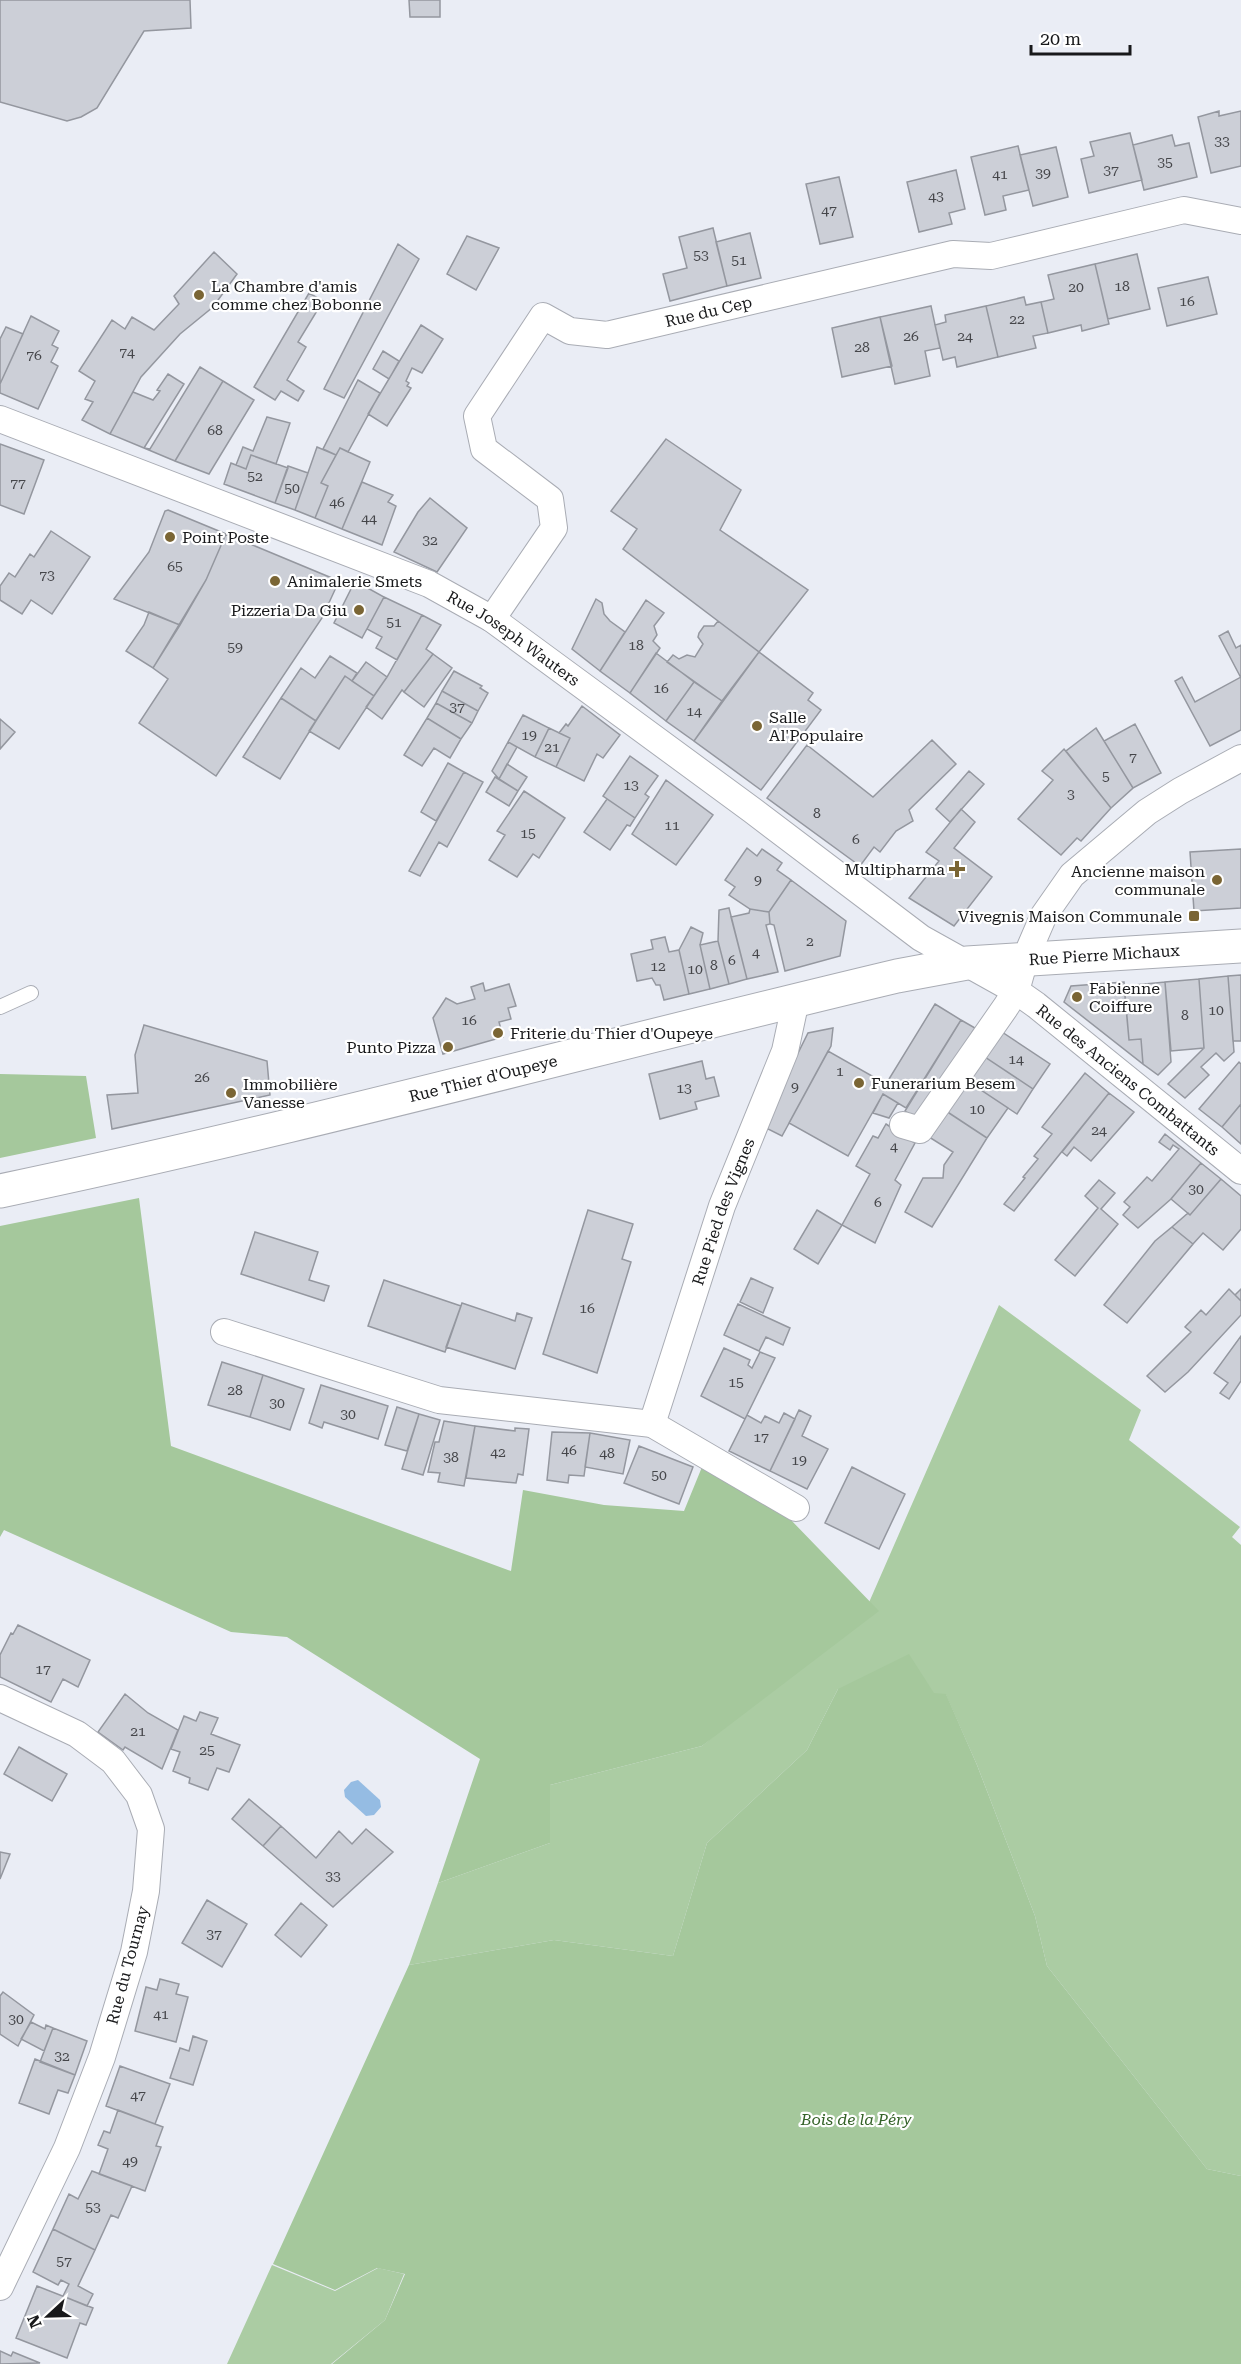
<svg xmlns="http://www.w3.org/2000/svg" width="1241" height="2364" viewBox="0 0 1241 2364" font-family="'Roboto Serif',serif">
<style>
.green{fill:#abcca3}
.forest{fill:#a5c89c}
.water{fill:#95bce3}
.building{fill:#cccfd7;stroke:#94979f;stroke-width:1.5}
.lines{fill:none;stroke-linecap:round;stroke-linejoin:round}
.lane-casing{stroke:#a9acb4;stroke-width:16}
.street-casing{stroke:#a9acb4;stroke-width:28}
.secondary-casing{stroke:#a9acb4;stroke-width:35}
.lane{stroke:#fff;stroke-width:14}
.street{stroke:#fff;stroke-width:26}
.secondary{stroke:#fff;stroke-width:33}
.poi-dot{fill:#7a6534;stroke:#fff;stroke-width:2}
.labels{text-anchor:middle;stroke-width:4.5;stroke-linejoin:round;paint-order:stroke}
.number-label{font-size:14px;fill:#45464a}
.poi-label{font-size:16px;fill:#18191b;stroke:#fff;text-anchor:start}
.street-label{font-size:16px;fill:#18191b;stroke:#fff}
.park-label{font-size:16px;font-style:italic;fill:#356329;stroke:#fff}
</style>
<rect width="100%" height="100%" fill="#eaedf5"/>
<!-- green -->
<path class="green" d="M999 1305 1141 1410 1129 1440 1240 1527 1232 1537 1241 1545V2176L1207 2169 1047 1966 1035 1916 977 1765 946 1695 838 1689 807 1750 707 1843 673 1956 554 1940 409 1965 438 1883 550 1843V1785L702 1746 867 1607Z
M272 2265 335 2291 378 2268 404 2274 385 2320 331 2364H227Z"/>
<!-- forest -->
<path class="forest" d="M0 1074 86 1076 96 1138 0 1158Z
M139 1198 171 1446 511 1571 523 1490 604 1505 684 1511 702 1467 790 1519 879 1611 702 1746 550 1785V1843L438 1883 480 1759 287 1637 231 1632 4 1530 0 1537V1226Z
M909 1654 934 1693 946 1694 977 1765 1035 1916 1047 1966 1207 2169 1241 2176V2364H332L385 2320 405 2274 377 2268 335 2290 273 2264 409 1965 554 1940 673 1956 707 1843 807 1750 838 1689Z"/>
<!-- water -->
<path class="water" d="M358 1780 380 1800 381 1807 374 1815 366 1816 345 1797 344 1790 351 1782Z"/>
<!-- building -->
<path class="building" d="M0 0H190L191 28 144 31 97 108 81 117 67 121 0 102Z
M409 0H440V17H410Z
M1219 111V116L1241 111V166L1211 173 1198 117Z
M1130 133 1142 180 1089 193 1081 159 1094 156 1090 142Z
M1172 135 1175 146 1189 143 1197 177 1144 190 1133 145Z
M1018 146 1029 190 1003 196 1006 210 985 215 971 157Z
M1056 147 1068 197 1033 206 1020 155Z
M956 170 965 209 949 213 952 224 919 232 907 182Z
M839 177 853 237 820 244 806 184Z
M713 228 727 286 670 301 663 274 687 268 679 237Z
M750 233 761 278 727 286 716 242Z
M467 236 499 248 476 290 447 274Z
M398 244 419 259 344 398 324 389Z
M214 252 237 274 213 307 180 334 141 377 110 434 82 420 93 402 85 399 95 381 79 371 112 320 125 329 132 317 154 330 179 304 174 296Z
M1137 254 1150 309 1108 319 1095 264Z
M1095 264 1109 324 1082 331 1081 325 1048 333 1041 302 1054 299 1048 275Z
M1208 277 1217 314 1167 326 1158 288Z
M309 293 323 301 298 342 306 347 287 380 304 391 298 401 281 391 275 400 254 387Z
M1024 297 1026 305 1041 302 1048 333 1033 336 1036 348 998 357 986 306Z
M931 306 940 348 925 351 930 376 895 384 880 317Z
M986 306 998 357 957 367 955 357 943 360 935 325 946 322 945 315Z
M31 316 59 331 52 345 58 348 51 362 58 366 38 409 0 393V384Z
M880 317 892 366 842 377 832 328Z
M421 325 443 339 422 373 412 368 406 381 409 383 407 386 411 388 387 426 368 414Z
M6 327 23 334 0 384V339Z
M383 351 399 361 389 379 373 369Z
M200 367 223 381 175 461 144 448 150 449Z
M168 374 184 384 144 448 110 434 133 392 153 400 160 391 157 390Z
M358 380 380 393 348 452 340 448 336 455 323 449Z
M223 381 254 400 209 474 175 461Z
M267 417 290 423 276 464 251 455 246 469 236 465 243 447 253 451Z
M666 439 741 490 720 530 808 590 759 652 623 549 637 529 611 511Z
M0 444 44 460 24 514 0 505Z
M317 447 336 455 321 483 328 486 315 518 295 510Z
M340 448 370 462 342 529 315 518 328 486 321 483Z
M251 455 288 468 275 503 224 484 231 463 246 469Z
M288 466 308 473 295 510 275 503Z
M362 482 393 495 388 502 396 506 382 545 342 529Z
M430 498 467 528 437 572 394 552 418 512Z
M168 510 226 534 206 580 180 625 114 599 149 552 165 511Z
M51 531 90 557 52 614 31 600 22 614 0 600V586L9 573 15 577 30 554 34 557Z
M226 534 339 581 322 618 216 776 139 723 168 679 153 668 206 580Z
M355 581 384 597 362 638 334 623Z
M384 597 422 615 397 660 376 648 382 637 367 629Z
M596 599 602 603 604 614 610 621 625 632 600 671 572 649Z
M646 600 664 613 654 626 657 635 653 641 660 648 630 693 600 671Z
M149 612 180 625 153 668 126 651 144 625Z
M422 615 441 625 426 649 433 654 404 692 402 690 382 719 366 707 387 677Z
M718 621 759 652 722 701 667 662 673 655 679 659 687 655 695 657 703 644 698 637 699 633 704 626H714Z
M1228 631 1236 648 1241 645V678L1219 636Z
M759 652 813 693 808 700 821 710 761 790 694 741Z
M656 653 694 682 666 721 630 693Z
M433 654 452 668 424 707 404 692Z
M330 656 357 673 352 681 345 676 316 721 281 698 301 668 315 678Z
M366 662 387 677 374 696 352 681Z
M454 671 482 686 480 688 488 693 478 711 442 691Z
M345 676 374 696 339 749 309 731Z
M1182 677 1195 702 1241 677V730L1210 746 1175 681Z
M694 682 722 701 694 741 666 721Z
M442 691 478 711 472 723 436 703Z
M281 698 316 721 280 779 243 757Z
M436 703 472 723 461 739 427 718Z
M582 706 620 735 603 758 597 754 584 781 556 767 570 738 559 733 566 724 568 726Z
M523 715 549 728 535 757 508 742Z
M427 718 461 739 450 758 434 748 422 766 404 755Z
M0 719 15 732 0 749Z
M1135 724 1161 773 1133 788 1104 741Z
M549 728 570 738 556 767 535 757Z
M1096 728 1133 788 1111 808 1066 751Z
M932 740 956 764 909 810 913 821 896 831 880 852 874 847 860 866 767 798 807 745 873 797Z
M508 742 517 747 499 779 492 771Z
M1064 749 1111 808 1081 841 1077 838 1061 855 1018 819 1053 780 1042 771Z
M630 756 658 776 645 794 649 797 635 818 603 796Z
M448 763 464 772 436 821 421 812Z
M507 764 527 777 518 791 499 779Z
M969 771 984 784 950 822 936 809Z
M464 772 483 782 447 847 439 842 420 876 409 871Z
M495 777 518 791 509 806 486 792Z
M666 780 713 815 676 865 632 834Z
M524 791 565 818 539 858 533 854 517 877 489 860 505 835 497 831Z
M607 799 635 818 630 826 627 825 610 850 584 832Z
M961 809 975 822 954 848 992 877 954 926 909 898 939 861 926 852Z
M747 848 757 856 762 849 782 863 777 870 791 880 769 912 750 909 729 895 735 887 725 880Z
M1241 849V908L1194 911 1190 852Z
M791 880 846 921 840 956 785 971 774 925 770 924 769 912Z
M729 908 747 979 729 984 718 941 719 910Z
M750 909 769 912 770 924 766 925 778 972 747 979 731 917 749 913Z
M691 927 703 933 700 945 710 989 689 994 679 950Z
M665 937 669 952 679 950 689 994 664 1000 660 985H656L652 978 637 981 631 954 653 949 651 940Z
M718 941 729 984 710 989 700 945Z
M1241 975V1041H1233L1228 976Z
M1228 976 1234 1052 1224 1061 1216 1053 1201 1067 1209 1075 1185 1098 1168 1084 1204 1048 1199 979Z
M1199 979 1204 1048 1171 1051 1165 982Z
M1124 982 1129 1040 1141 1039 1143 1064 1064 1002 1071 986Z
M1165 982 1171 1062 1158 1075 1143 1064 1141 1039 1129 1040 1124 986Z
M483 983 485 991 509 984 516 1006 508 1008 511 1019 499 1022 503 1037 443 1054 433 1018 446 998 457 1004 475 999 471 987Z
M935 1004 961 1020 906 1108 883 1094 848 1156 789 1123 828 1051 886 1084Z
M961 1020 975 1028 917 1119 905 1111Z
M144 1025 267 1061 270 1095 112 1129 107 1095 138 1093 135 1055Z
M833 1028 831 1046 782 1136 762 1126 808 1033Z
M999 1030 1050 1064 1033 1089 982 1055Z
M982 1055 1033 1089 1017 1114 966 1080Z
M702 1061 706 1079 714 1077 719 1096 695 1102 697 1109 660 1119 649 1074Z
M1239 1062 1241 1064V1104L1222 1127 1199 1109Z
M1085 1073 1109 1093 1014 1211 1004 1204 1025 1178 1023 1177 1038 1159 1034 1156 1052 1134 1042 1127Z
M966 1080 1008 1108 987 1138 946 1111Z
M1109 1093 1134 1112 1091 1161 1074 1147 1067 1156 1062 1152Z
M883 1094 898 1103 889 1118 873 1113Z
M1241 1104V1144L1222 1127Z
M946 1111 987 1138 932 1227 905 1212 923 1178H943L944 1165 953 1152 929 1137Z
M886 1124 915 1143 895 1180 901 1185 875 1243 842 1225 870 1174 856 1166 873 1136 878 1138Z
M1165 1134 1201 1163 1171 1199 1138 1228 1123 1215 1130 1207 1124 1202 1147 1177 1152 1181 1179 1149 1173 1145 1170 1150 1159 1142Z
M1201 1163 1221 1179 1190 1215 1171 1199Z
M1221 1179 1241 1196V1229L1223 1250 1203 1233 1193 1244 1172 1227 1188 1213 1190 1215Z
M1099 1180 1115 1193 1101 1209 1118 1224 1075 1276 1055 1260 1098 1208 1085 1196Z
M588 1210 633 1224 622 1259 631 1262 597 1373 543 1354Z
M817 1210 842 1225 818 1264 794 1249Z
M1172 1227 1193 1244 1127 1323 1104 1305 1155 1241Z
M255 1232 318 1252 309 1280 329 1286 324 1301 241 1274Z
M751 1278 773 1288 763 1313 740 1302Z
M384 1280 461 1306 445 1352 368 1326Z
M1229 1289 1241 1301V1315L1188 1372 1165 1392 1147 1376 1191 1332 1185 1327 1201 1310 1206 1315Z
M1241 1289V1301L1235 1295Z
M462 1303 515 1321 517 1313 532 1318 515 1369 446 1347Z
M738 1304 790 1328 783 1345 766 1337 759 1351 724 1335Z
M1241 1336V1381L1229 1399 1220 1393 1228 1383 1214 1373Z
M724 1348 750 1360 748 1365 752 1368 760 1352 775 1358 745 1419 701 1396Z
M222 1362 263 1375 250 1417 208 1405Z
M263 1375 304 1389 290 1430 250 1417Z
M321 1385 388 1406 378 1439 324 1422 322 1428 309 1423Z
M397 1407 419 1414 407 1451 385 1445Z
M799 1410 811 1416 802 1436 828 1449 807 1489 770 1471Z
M784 1413 795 1419 770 1471 729 1451 747 1415 761 1423 765 1416 779 1423Z
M419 1414 440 1420 423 1475 402 1469Z
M444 1421 475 1426 464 1486 438 1482 440 1473 428 1472 435 1442H439Z
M475 1426 515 1431V1428L529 1429 523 1475 518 1474 516 1483 466 1478Z
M552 1432 590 1433 584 1476 569 1475 568 1483 547 1480Z
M590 1433 630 1440 623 1474 585 1467Z
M639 1446 693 1467 679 1504 624 1483Z
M852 1467 905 1494 879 1549 825 1523Z
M18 1625 90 1660 78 1687 63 1679 51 1702 0 1677V1655L11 1633 13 1634Z
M125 1694 148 1713 178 1730 162 1769 125 1747 123 1750 98 1732Z
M200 1712 218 1718 211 1734 240 1745 229 1772 217 1768 208 1790 189 1783 190 1778 173 1771 180 1752 171 1749 184 1716 196 1721Z
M19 1747 67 1774 52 1801 4 1774Z
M249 1799 281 1826 263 1846 232 1819Z
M281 1826 316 1858 339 1831 352 1844 366 1829 393 1852 333 1907 263 1846Z
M0 1852 10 1854 0 1879Z
M207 1900 247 1924 222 1967 182 1943Z
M301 1903 327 1925 301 1957 275 1935Z
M160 1979 179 1984 176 1994 188 1997 176 2042 135 2031 146 1987 157 1990Z
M3 1992 34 2015 18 2046 0 2034V1996Z
M31 2022 45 2029 46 2025 53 2028 44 2051 21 2039Z
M53 2028 87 2041 75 2075 40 2062Z
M193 2036 207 2041 193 2085 170 2078 180 2048 189 2051Z
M35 2059 75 2075 68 2093 58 2090 49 2114 19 2103Z
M120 2066 170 2084 155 2124 106 2106Z
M118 2110 163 2127 156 2146 161 2147 145 2191 99 2174 108 2149 98 2145 104 2131 110 2133Z
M92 2171 132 2186 118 2218 111 2215 95 2250 53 2229 69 2194 78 2199Z
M53 2229 95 2250 78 2286 93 2294 87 2306 63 2296 69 2284 61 2280 58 2285 33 2272Z
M37 2286 93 2308 86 2325 80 2323 67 2358 16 2338Z
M0 2351 11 2356 13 2352 40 2363 0 2364Z"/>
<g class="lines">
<!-- lane casing -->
<g class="lane-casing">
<path id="lane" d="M0 1007 31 993"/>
</g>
<!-- street casing -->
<g class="street-casing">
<g id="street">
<path id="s1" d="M0 419 429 584 492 619 752 810 921 938 1016 991 1036 1005 1241 1171"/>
<path id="s2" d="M492 619 554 528 550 499 484 449 477 416 543 316 570 331 607 335 953 254 991 256 1184 210 1241 221"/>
<path d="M903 1125 920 1130 1005 1008 1016 991 1025 959 1044 915 1072 875 1147 812 1180 791 1241 758"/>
<path d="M224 1332 439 1400 652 1424 796 1508"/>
<path id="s3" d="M652 1424 722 1206 785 1051 796 1000"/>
<path d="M0 1698 77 1734 113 1761 139 1795 151 1829 146 1891 134 1952 102 2057 67 2148 0 2287"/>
</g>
</g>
<!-- secondary casing -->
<g class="secondary-casing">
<g id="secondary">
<path id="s4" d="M0 1191C301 1128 598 1047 897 976L967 963 1241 946"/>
</g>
</g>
<!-- lane -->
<use href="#lane" class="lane"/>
<!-- street -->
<use href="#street" class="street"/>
<!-- secondary -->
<use href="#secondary" class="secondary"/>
</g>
<!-- markers -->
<g class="poi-dot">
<circle cx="199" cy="295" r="6"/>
<circle cx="170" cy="537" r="6"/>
<circle cx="275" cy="581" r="6"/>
<circle cx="359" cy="610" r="6"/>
<circle cx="757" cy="726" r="6"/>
<path d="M954 860h6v6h6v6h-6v6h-6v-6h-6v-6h6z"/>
<circle cx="1217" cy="880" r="6"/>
<rect x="1188" y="910" width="12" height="12" rx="3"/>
<circle cx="1077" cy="997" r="6"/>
<circle cx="498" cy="1033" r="6"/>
<circle cx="448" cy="1047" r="6"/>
<circle cx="859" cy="1083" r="6"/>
<circle cx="231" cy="1093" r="6"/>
</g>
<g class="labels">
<!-- number labels -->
<g class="number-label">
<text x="1222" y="146">33</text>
<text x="1165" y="167">35</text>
<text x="1111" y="175">37</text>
<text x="1043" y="178">39</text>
<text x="1000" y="179">41</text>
<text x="936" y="201">43</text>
<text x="829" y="215">47</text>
<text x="701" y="260">53</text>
<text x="739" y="265">51</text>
<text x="1122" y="291">18</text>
<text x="1076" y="292">20</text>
<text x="1187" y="306">16</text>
<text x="1017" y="324">22</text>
<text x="911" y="341">26</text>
<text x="965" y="341">24</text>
<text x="862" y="352">28</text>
<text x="127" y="357">74</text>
<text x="34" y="360">76</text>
<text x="215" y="435">68</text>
<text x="255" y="481">52</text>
<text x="18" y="488">77</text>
<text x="292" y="493">50</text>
<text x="337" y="507">46</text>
<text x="369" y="523">44</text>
<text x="430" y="545">32</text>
<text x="175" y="571">65</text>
<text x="47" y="580">73</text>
<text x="394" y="627">51</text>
<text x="636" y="650">18</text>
<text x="235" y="652">59</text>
<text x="661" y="693">16</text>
<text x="457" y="712">37</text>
<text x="694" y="716">14</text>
<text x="529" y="740">19</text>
<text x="552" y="752">21</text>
<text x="1133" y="762">7</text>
<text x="1106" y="781">5</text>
<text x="631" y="790">13</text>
<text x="1071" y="799">3</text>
<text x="817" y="818">8</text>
<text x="672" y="830">11</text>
<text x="528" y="838">15</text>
<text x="856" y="844">6</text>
<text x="758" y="885">9</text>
<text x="810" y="946">2</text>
<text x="756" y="957">4</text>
<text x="732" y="965">6</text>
<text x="714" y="970">8</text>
<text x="658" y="971">12</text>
<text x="695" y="974">10</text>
<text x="1216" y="1015">10</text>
<text x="1185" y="1020">8</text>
<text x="469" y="1025">16</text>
<text x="1016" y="1064">14</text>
<text x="840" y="1076">1</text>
<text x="202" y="1082">26</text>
<text x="795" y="1092">9</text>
<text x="684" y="1093">13</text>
<text x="977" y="1114">10</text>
<text x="1099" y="1135">24</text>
<text x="894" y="1151">4</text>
<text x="1196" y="1194">30</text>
<text x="878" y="1207">6</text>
<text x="587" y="1313">16</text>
<text x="736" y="1387">15</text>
<text x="235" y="1395">28</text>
<text x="277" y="1408">30</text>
<text x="348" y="1419">30</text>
<text x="761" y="1442">17</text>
<text x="569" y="1455">46</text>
<text x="498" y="1457">42</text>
<text x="607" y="1458">48</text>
<text x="451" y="1462">38</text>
<text x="799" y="1465">19</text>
<text x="659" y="1480">50</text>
<text x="43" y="1674">17</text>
<text x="138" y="1736">21</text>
<text x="207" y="1755">25</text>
<text x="333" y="1881">33</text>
<text x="214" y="1939">37</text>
<text x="161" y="2019">41</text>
<text x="16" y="2024">30</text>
<text x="62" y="2061">32</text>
<text x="138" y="2100">47</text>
<text x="130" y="2166">49</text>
<text x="93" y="2212">53</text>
<text x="64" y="2266">57</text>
</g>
<!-- poi labels -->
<g class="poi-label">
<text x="211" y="292">La Chambre d'amis<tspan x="211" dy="18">comme chez Bobonne</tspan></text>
<text x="182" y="543">Point Poste</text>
<text x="287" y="587">Animalerie Smets</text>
<text x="347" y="616" text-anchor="end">Pizzeria Da Giu</text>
<text x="769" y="723">Salle<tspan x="769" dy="18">Al'Populaire</tspan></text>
<text x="945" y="875" text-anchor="end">Multipharma</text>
<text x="1205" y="877" text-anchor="end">Ancienne maison<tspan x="1205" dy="18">communale</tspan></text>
<text x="1182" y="922" text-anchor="end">Vivegnis Maison Communale</text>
<text x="1089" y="994">Fabienne<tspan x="1089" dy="18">Coiffure</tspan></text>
<text x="510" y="1039">Friterie du Thier d'Oupeye</text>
<text x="436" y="1053" text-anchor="end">Punto Pizza</text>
<text x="871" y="1089">Funerarium Besem</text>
<text x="243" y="1090">Immobilière<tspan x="243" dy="18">Vanesse</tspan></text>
</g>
<!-- street labels -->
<g class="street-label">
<text dy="6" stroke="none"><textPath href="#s2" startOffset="548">Rue du Cep</textPath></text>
<text dy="6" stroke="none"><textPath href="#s1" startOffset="560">Rue Joseph Wauters</textPath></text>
<text dy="6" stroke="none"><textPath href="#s4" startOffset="1131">Rue Pierre Michaux</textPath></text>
<text dy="6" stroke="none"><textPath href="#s4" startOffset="496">Rue Thier d'Oupeye</textPath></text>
<text dy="6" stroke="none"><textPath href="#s1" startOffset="1318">Rue des Anciens Combattants</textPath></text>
<text dy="6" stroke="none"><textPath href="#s3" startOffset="224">Rue Pied des Vignes</textPath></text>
<text transform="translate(127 1965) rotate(-75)" y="6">Rue du Tournay</text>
</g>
<!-- park labels -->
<g class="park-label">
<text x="856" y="2125">Bois de la Péry</text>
</g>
</g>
<!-- north arrow -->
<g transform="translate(48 2316) rotate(248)" stroke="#ffffff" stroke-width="4.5" paint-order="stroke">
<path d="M0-4.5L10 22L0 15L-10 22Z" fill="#18191b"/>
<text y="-9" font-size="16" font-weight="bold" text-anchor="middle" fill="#18191b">N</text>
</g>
<!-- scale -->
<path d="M1031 45v9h99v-9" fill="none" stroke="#18191b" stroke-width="3"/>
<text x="1040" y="45" font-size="18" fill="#18191b" stroke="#ffffff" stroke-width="4.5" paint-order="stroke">20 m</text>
</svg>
